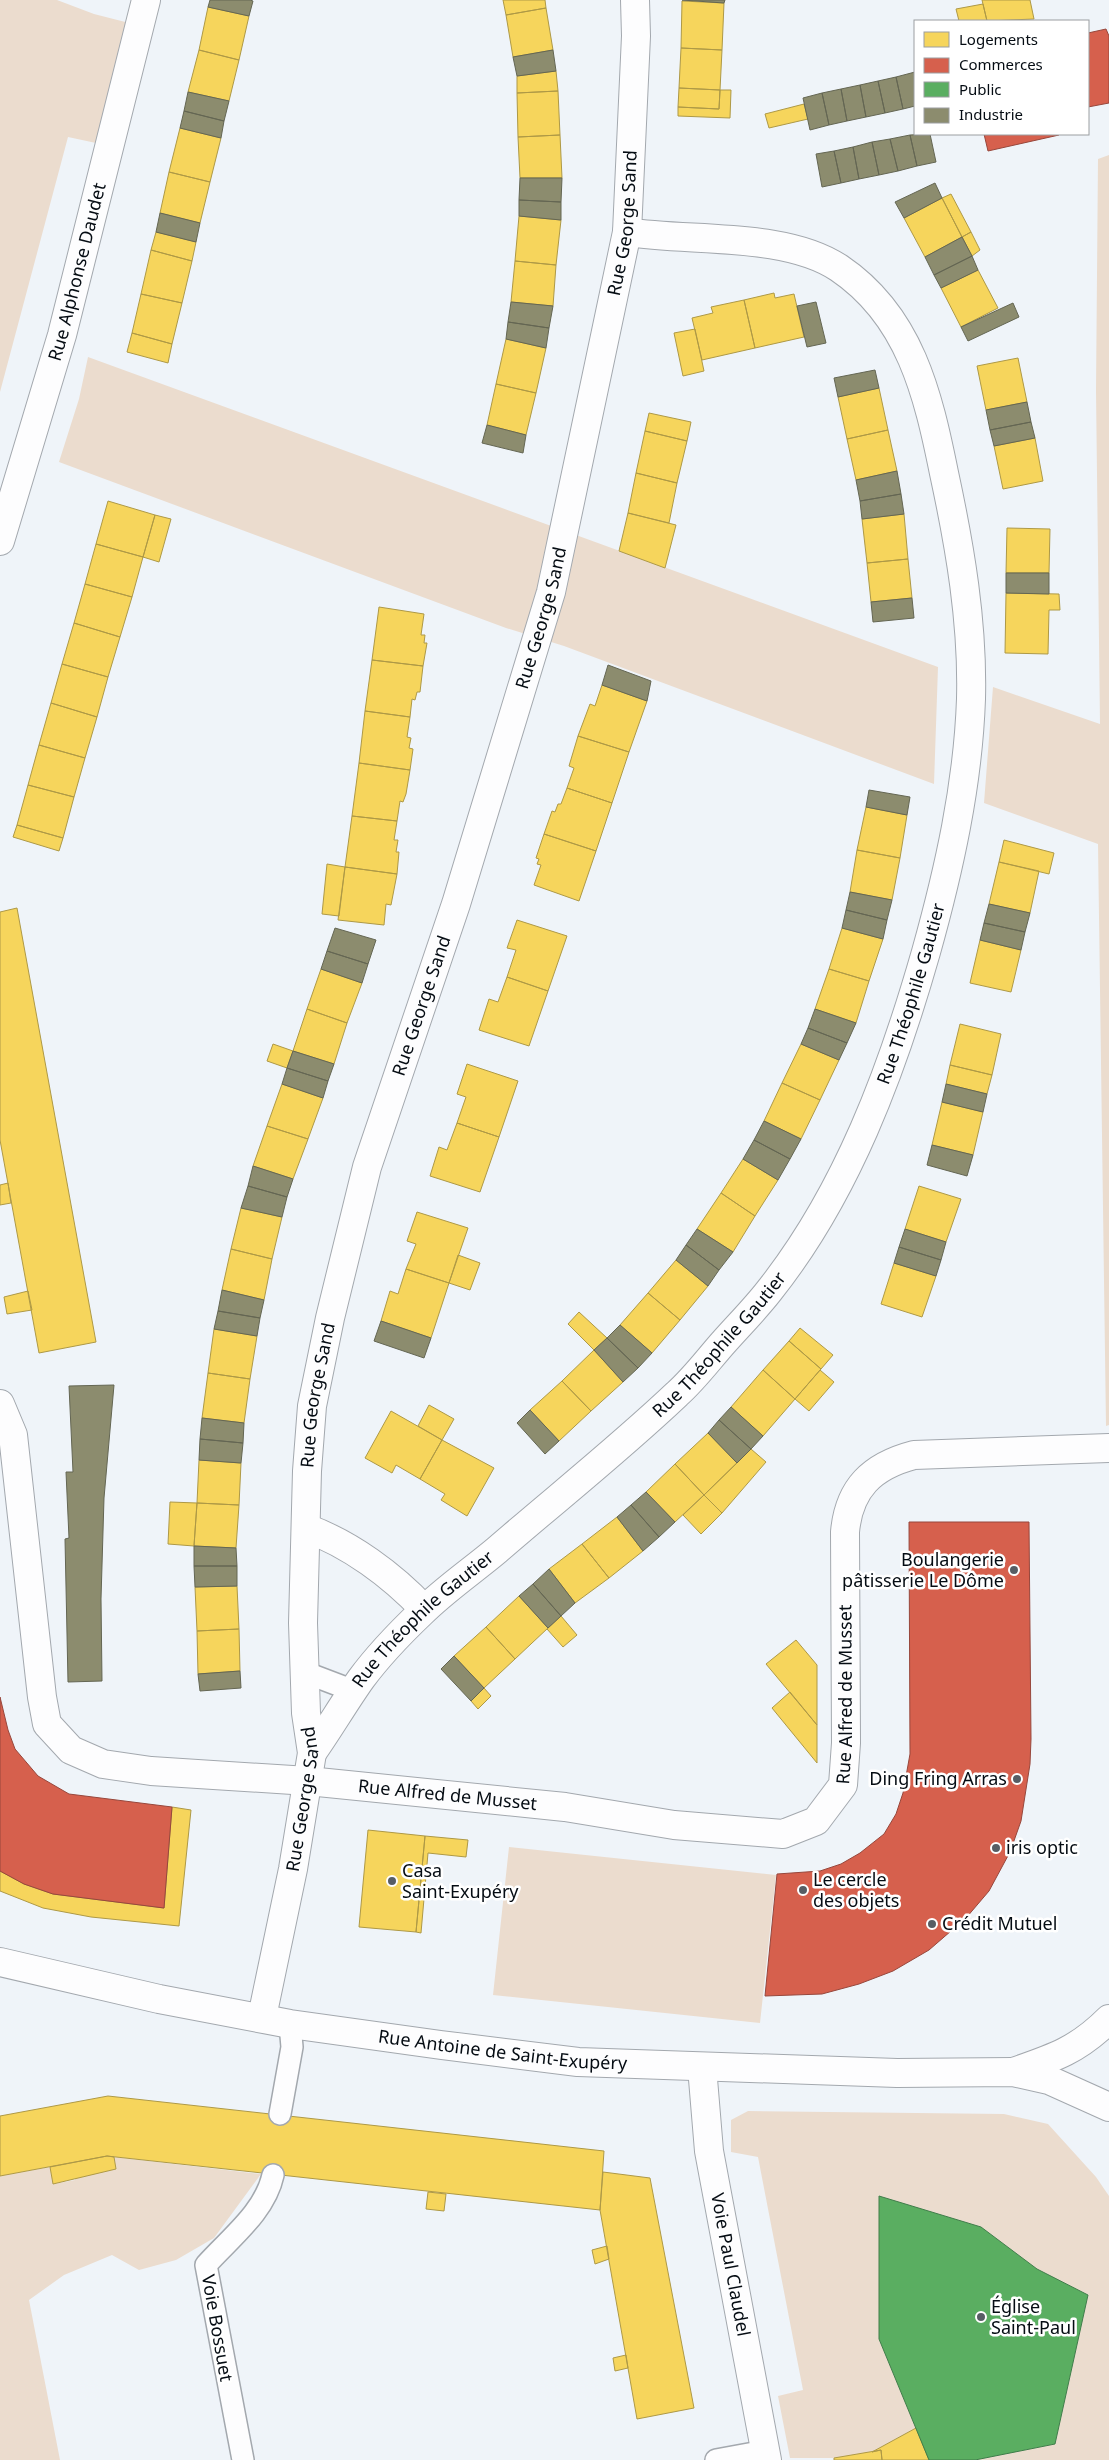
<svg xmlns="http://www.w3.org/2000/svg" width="1109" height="2460" viewBox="0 0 1109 2460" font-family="'Noto Sans',sans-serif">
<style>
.green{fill:#ebdcce}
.homes{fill:#f6d55c;stroke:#ae9946}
.shops{fill:#d6604d;stroke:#97473c}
.public{fill:#5aae61;stroke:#407d4a}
.industry{fill:#8c8c6e;stroke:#646653}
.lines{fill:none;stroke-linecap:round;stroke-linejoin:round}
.service-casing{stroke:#a3a8ae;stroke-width:24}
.minor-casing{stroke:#a3a8ae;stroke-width:30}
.service{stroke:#fdfdfe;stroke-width:21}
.minor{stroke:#fdfdfe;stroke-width:28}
.poi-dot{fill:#575d64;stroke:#fff;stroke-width:2}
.labels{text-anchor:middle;stroke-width:5;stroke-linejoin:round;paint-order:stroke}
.street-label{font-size:18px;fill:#050c13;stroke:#fff}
.poi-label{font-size:18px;fill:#050c13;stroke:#fff;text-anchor:start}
</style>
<rect width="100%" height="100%" fill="#eff4f9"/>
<!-- green -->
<path class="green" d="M0 0H57L94 14 141 26 110 146 68 137 0 392Z
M1109 155V1425L1106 1426 1098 844 984 803 993 687 1100 724 1096 391 1098 159Z
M88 357 938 667 934 784 564 646 506 628 59 462 79 399Z
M509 1847 776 1875 760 2023 493 1995Z
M748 2111 1004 2114 1048 2124 1096 2177 1109 2196V2460H975L1055 2444 1088 2295 1037 2269 981 2227 879 2197V2339L916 2428 872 2452 834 2458H790L778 2396 803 2390 758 2157 731 2152V2120Z
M114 2157 261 2174 214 2238 176 2260 139 2270 112 2255 64 2275 29 2300 60 2460H0V2176L50 2167 53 2184 75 2180V2177L116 2169Z"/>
<!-- homes -->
<path class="homes" d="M503 0H545L546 8 506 15Z
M982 0H1030L1034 19 987 21Z
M682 1 724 3 722 50 681 48Z
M983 4 987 21H959L956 9Z
M208 7 249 16 239 60 199 50Z
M546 8 553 50 513 57 506 15Z
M681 48 722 50 720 90 679 88Z
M199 50 239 60 229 101 188 92Z
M556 71 558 91 517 93V76Z
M679 88 720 90 719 109 678 107Z
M720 90H731L730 118 678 116V107L719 109Z
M558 91 560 135 518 137 517 93Z
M804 104 808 119 769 128 765 114Z
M180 128 221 138 210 182 169 172Z
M560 135 562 178H520L518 137Z
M169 172 210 182 200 223 160 213Z
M951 194 971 232 962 237 942 198Z
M942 198 962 237 925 257 904 218Z
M519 216 561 220 556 265 515 261Z
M156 232 196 242 192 261 151 250Z
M971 232 980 250 972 256 962 237Z
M151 250 192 261 182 303 141 294Z
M515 261 556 265 553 306 511 302Z
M978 270 998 308 961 327 941 288Z
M774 293 775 298 794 294 804 337 755 348 744 300Z
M141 294 182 303 172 344 132 333Z
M744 300 755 348 702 360 692 318 713 313 711 307Z
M695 329 704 371 683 376 674 333Z
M132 333 172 344 168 363 127 352Z
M506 339 546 348 536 393 496 384Z
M1018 358 1027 402 986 410 977 366Z
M496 384 536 393 526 435 487 425Z
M879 388 888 430 847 439 838 397Z
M649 413 691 422 687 441 645 431Z
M888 430 897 471 856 480 847 439Z
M645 431 687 441 677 483 636 473Z
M1035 438 1043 481 1003 489 994 446Z
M636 473 677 483 669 523 628 513Z
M108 501 155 515 143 557 96 544Z
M628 513 676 525 665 568 619 551Z
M904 514 908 559 867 563 862 519Z
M155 515 171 519 159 562 143 557Z
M1007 528 1050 529 1049 573H1006Z
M96 544 143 557 132 597 85 584Z
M908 559 912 598 871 602 867 563Z
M85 584 132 597 120 637 74 623Z
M1006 593 1059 594 1060 610H1049L1048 654 1005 653Z
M379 607 424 614 421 635H425L424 643H427L423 666 372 660Z
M74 623 120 637 108 677 62 664Z
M372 660 423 666 420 692H417L415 700 412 699 410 717 365 711Z
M62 664 108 677 97 717 51 703Z
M602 685 647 701 629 752 578 736 590 704 595 706Z
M51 703 97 717 85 758 39 745Z
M365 711 410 717 407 737 411 738 409 748 413 749 410 770 359 763Z
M578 736 629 752 612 803 567 788 574 768 569 766Z
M39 745 85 758 74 797 28 785Z
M359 763 410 770 406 794 403 802 400 801 397 821 352 816Z
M28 785 74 797 63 838 17 825Z
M567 788 612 803 596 851 544 834 552 811 555 812 558 804H561Z
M866 807 907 815 900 858 857 850Z
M352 816 397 821 394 840H398L396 852H399L397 874 345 867Z
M17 825 63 838 59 851 13 837Z
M544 834 596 851 579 901 534 885 541 865 537 864 539 859 536 858Z
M1004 840 1054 853 1049 874 999 862Z
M857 850 900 858 892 900 850 892Z
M999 862 1039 871 1030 913 989 904Z
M327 864 345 867 339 916 322 914Z
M345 867 397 874 391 905 386 904 384 925 338 920Z
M17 908 96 1342 39 1353 0 1140V912Z
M517 920 567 936 548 991 507 977 516 950 507 948Z
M842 928 883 939 869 981 829 969Z
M980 940 1021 950 1011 992 970 983Z
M321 969 362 983 347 1023 307 1009Z
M829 969 869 981 856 1023 815 1009Z
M507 977 548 991 529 1046 479 1030 489 999 498 1002Z
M307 1009 347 1023 334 1064 293 1051Z
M960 1024 1001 1034 992 1075 950 1065Z
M273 1044 293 1051 287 1068 267 1061Z
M801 1044 839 1060 820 1100 782 1083Z
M467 1064 518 1081 499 1137 457 1123 466 1097 457 1094Z
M950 1065 992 1075 987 1094 946 1084Z
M782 1083 820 1100 801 1139 764 1121Z
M282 1084 323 1098 308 1139 267 1126Z
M942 1102 983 1112 973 1155 932 1145Z
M457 1123 499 1137 480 1192 430 1176 439 1147 447 1150Z
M267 1126 308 1139 293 1179 253 1166Z
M743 1159 778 1180 755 1216 721 1193Z
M8 1183 11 1203 0 1205V1185Z
M919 1186 961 1199 946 1242 905 1229Z
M721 1193 755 1216 733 1252 697 1229Z
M241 1208 282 1217 272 1259 231 1249Z
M417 1212 468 1228 449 1283 406 1269 416 1244 407 1241Z
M231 1249 272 1259 264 1300 222 1290Z
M458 1255 480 1263 470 1290 449 1283Z
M676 1260 708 1286 680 1320 648 1293Z
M894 1263 936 1276 922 1317 881 1304Z
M406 1269 449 1283 431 1338 381 1321 390 1291 398 1294Z
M28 1291 32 1310 7 1314 4 1297Z
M648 1293 680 1320 652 1353 620 1325Z
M579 1312 607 1338 594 1350 568 1324Z
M800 1328 833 1355 821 1369 789 1341Z
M214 1329 257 1336 250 1379 208 1373Z
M789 1341 821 1369 795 1399 763 1370Z
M594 1350 623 1382 591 1411 562 1381Z
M763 1370 795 1399 763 1436 731 1407Z
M820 1370 834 1382 809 1411 795 1399Z
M208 1373 250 1379 244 1423 202 1418Z
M562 1381 591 1411 559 1441 530 1410Z
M429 1405 454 1419 442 1440 418 1426Z
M391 1411 442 1440 420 1479 396 1465 392 1473 365 1458Z
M708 1433 737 1463 704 1495 675 1464Z
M442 1440 494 1468 467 1516 441 1500 445 1494 420 1479Z
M751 1449 766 1462 722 1513 704 1495Z
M199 1460 241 1463 239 1505 197 1503Z
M675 1464 704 1495 675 1522 646 1492Z
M704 1495 722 1513 701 1534 683 1515Z
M170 1502 197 1503 194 1546 168 1544Z
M197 1503 239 1505 236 1548 194 1546Z
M617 1517 643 1551 609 1578 582 1544Z
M582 1544 609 1578 575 1603 549 1569Z
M237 1586 239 1629 197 1631 195 1587Z
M519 1596 548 1628 515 1659 486 1627Z
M561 1616 577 1635 563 1647 547 1629Z
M486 1627 515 1659 484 1688 454 1656Z
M239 1629 240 1671 198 1674 197 1631Z
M796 1640 817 1665V1725L766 1664Z
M484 1688 491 1696 478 1709 471 1701Z
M790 1692 817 1725V1763L772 1708Z
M172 1807 191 1810 179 1926 91 1917 43 1908 0 1891V1871L24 1884 53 1894 164 1908Z
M368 1830 425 1836 416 1932 359 1927Z
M425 1836 468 1840 466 1857 428 1853 421 1933 416 1932Z
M108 2096 604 2151 600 2210 107 2156 0 2176V2116Z
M107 2156 114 2157 116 2169 53 2184 50 2167Z
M603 2172 650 2178 694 2408 637 2419 600 2210Z
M428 2192 446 2194 444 2211 426 2209Z
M607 2246 609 2259 595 2264 592 2250Z
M626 2355 628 2368 615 2371 613 2358Z
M916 2428 929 2460H882L881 2450 872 2452Z
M881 2450 882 2460H834V2458Z"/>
<!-- shops -->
<path class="shops" d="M1106 29 1109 36V103L1088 107V33Z
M984 134H1058L1059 135 988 151Z
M909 1522H1029L1031 1739 1030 1764 1021 1821 1010 1852 989 1891 966 1918 929 1950 893 1971 859 1984 822 1994 765 1996 777 1874 820 1871 841 1864 860 1853 884 1834 896 1814 903 1793 910 1754Z
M0 1697 8 1730 15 1749 38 1776 69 1794 172 1807 164 1908 53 1894 24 1884 0 1871Z"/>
<!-- public -->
<path class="public" d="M879 2196 981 2227 1037 2269 1088 2295 1055 2444 975 2460H929L879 2339Z"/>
<!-- industry -->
<path class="industry" d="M210 0H250L253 1 249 16 208 7Z
M682 0H725L724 3Z
M553 50 556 71 517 76 513 57Z
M915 72V106L903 109 896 77Z
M896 77 903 109 885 113 878 81Z
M878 81 885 113 866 117 860 85Z
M860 85 866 117 847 121 841 89Z
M841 89 847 121 829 125 822 93Z
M188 92 229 101 224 121 184 111Z
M822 93 829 125 810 130 803 98Z
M184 111 224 121 221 138 180 128Z
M930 134 936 162 917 166 910 135Z
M910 135 917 166 898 171 890 139Z
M890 139 898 171 879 175 872 142Z
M872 142 879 175 859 179 853 147Z
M853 147 859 179 841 183 834 151Z
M834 151 841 183 822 187 816 154Z
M520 178H562L561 202 519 200Z
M935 183 942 198 904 218 895 202Z
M519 200 561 202V220L519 216Z
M160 213 200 223 196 242 156 232Z
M962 237 972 256 934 275 925 257Z
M972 256 978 270 941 288 934 275Z
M511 302 553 306 549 328 508 322Z
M816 302 826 343 807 347 797 306Z
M1013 303 1019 317 968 341 961 327Z
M508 322 549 328 546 348 506 339Z
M875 370 879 388 838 397 834 378Z
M1027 402 1031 422 990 430 986 410Z
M1031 422 1035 438 994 446 990 430Z
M487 425 526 435 523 453 482 443Z
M897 471 901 494 860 501 856 480Z
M901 494 904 514 862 519 860 501Z
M1006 573H1049V594L1006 593Z
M912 598 914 618 873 622 871 602Z
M608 665 651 681 647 701 602 685Z
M869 790 910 797 907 815 866 807Z
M850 892 892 900 887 920 846 910Z
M989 904 1030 913 1025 932 984 923Z
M846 910 887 920 883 939 842 928Z
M984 923 1025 932 1021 950 980 940Z
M335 928 376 940 368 964 327 951Z
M327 951 368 964 362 983 321 969Z
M815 1009 856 1023 847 1043 808 1028Z
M808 1028 847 1043 839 1060 801 1044Z
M293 1051 334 1064 328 1081 287 1068Z
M287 1068 328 1081 323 1098 282 1084Z
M946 1084 987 1094 983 1112 942 1102Z
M764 1121 801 1139 790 1159 754 1140Z
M754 1140 790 1159 778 1180 743 1159Z
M932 1145 973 1155 967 1176 927 1165Z
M253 1166 293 1179 287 1197 248 1186Z
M248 1186 287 1197 282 1217 241 1208Z
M697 1229 733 1252 719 1270 686 1245Z
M905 1229 946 1242 941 1260 899 1247Z
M686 1245 719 1270 708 1286 676 1260Z
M899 1247 941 1260 936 1276 894 1263Z
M222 1290 264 1300 260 1318 218 1311Z
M218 1311 260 1318 257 1336 214 1329Z
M381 1321 431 1338 424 1358 374 1341Z
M620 1325 652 1353 638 1368 607 1338Z
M607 1338 638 1368 623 1382 594 1350Z
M114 1385 104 1498 101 1599 102 1681 68 1682 65 1539 69 1538 66 1472H73L69 1386Z
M731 1407 763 1436 751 1449 719 1420Z
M530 1410 559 1441 545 1454 517 1423Z
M202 1418 244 1423 243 1443 200 1439Z
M719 1420 751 1449 737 1463 708 1433Z
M200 1439 243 1443 241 1463 199 1460Z
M646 1492 675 1522 659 1537 631 1505Z
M631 1505 659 1537 643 1551 617 1517Z
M194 1546 236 1548 237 1566H194Z
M194 1566H237V1586L195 1587Z
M549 1569 575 1603 561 1616 533 1584Z
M533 1584 561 1616 548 1628 519 1596Z
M454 1656 484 1688 471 1701 441 1669Z
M240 1671 241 1688 200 1691 198 1674Z"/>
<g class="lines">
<!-- service casing -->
<g class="service-casing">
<path id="service" d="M304 1672 354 1691
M280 2114 292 2047 290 2024
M243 2460 206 2265C230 2238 265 2212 273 2175
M716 2460 765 2451"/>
</g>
<!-- minor casing -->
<g class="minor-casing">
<g id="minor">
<path id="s1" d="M0 541 62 335 146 0"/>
<path id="s2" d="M0 1404 13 1435 42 1697 47 1724 71 1750 103 1764 151 1771 308 1781 565 1807 674 1825 783 1834 816 1821 843 1785 846 1743 845 1532C849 1488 872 1466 914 1455L1109 1448"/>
<path d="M306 1528C350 1544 392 1575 424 1609"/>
<path id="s3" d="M312 1753C329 1729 344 1703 361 1679 378 1656 400 1633 421 1613 444 1590 472 1571 497 1550 557 1498 619 1449 677 1394 694 1379 708 1360 723 1343 738 1326 755 1309 769 1291 847 1193 892 1071 926 952 949 870 968 785 971 699 973 623 960 547 944 473 928 394 910 316 839 268 785 232 691 242 627 232"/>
<path id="s4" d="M0 1962 159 1999 290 2024 441 2045 578 2062 897 2073 1013 2072 1049 2080 1109 2107"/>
<path id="s5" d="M262 2017 293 1869 312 1753 306 1713 303 1623 307 1471 312 1406 330 1318 367 1167 456 904 551 592 627 232 636 36 635 0"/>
<path id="s6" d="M702 2067 709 2151 767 2460"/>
<path d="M1013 2072C1054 2058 1078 2050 1109 2019"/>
</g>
</g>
<!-- service -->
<use href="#service" class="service"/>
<!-- minor -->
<use href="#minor" class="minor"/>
</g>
<!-- markers -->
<g class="poi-dot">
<circle cx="1014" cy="1570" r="5"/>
<circle cx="1017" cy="1779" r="5"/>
<circle cx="996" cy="1848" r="5"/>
<circle cx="392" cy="1881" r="5"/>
<circle cx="803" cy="1890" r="5"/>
<circle cx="932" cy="1924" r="5"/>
<circle cx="981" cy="2317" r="5"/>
</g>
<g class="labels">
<!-- street labels -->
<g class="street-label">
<text dy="6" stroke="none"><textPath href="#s5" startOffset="1842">Rue George Sand</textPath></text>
<text dy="6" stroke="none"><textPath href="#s1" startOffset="280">Rue Alphonse Daudet</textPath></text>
<text dy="6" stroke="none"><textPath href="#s5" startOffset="1438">Rue George Sand</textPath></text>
<text dy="6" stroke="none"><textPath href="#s3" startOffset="985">Rue Théophile Gautier</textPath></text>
<text dy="6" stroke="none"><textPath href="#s5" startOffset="1032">Rue George Sand</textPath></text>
<text dy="6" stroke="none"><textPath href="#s3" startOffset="580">Rue Théophile Gautier</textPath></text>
<text dy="6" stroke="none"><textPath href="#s5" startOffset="628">Rue George Sand</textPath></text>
<text dy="6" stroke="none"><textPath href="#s3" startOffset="175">Rue Théophile Gautier</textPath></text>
<text dy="6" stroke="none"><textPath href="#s2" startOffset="1250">Rue Alfred de Musset</textPath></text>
<text dy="6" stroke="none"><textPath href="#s2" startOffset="741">Rue Alfred de Musset</textPath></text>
<text dy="6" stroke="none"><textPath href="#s5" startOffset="222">Rue George Sand</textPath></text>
<text dy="6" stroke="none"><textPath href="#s4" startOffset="511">Rue Antoine de Saint-Exupéry</textPath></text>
<text dy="6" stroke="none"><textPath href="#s6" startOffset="200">Voie Paul Claudel</textPath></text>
<text transform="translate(217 2328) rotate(80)" y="6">Voie Bossuet</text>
</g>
<!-- poi labels -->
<g class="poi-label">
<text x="1004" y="1566" text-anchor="end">Boulangerie<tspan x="1004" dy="21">pâtisserie Le Dôme</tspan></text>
<text x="1007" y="1785" text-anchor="end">Ding Fring Arras</text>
<text x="1006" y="1854">iris optic</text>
<text x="402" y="1877">Casa<tspan x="402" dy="21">Saint-Exupéry</tspan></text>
<text x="813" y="1886">Le cercle<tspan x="813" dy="21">des objets</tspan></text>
<text x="942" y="1930">Crédit Mutuel</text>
<text x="991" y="2313">Église<tspan x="991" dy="21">Saint-Paul</tspan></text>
</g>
</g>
<!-- legend -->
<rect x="914" y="20" width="175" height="115" fill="#ffffff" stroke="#9b9ea1"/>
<rect x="924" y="32" width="25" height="15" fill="#f6d55c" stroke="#9b9ea1"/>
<text x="959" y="45" font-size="15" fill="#050c13">Logements</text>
<rect x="924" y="58" width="25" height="15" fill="#d6604d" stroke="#9b9ea1"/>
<text x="959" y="70" font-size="15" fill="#050c13">Commerces</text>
<rect x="924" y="82" width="25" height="15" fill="#5aae61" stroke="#9b9ea1"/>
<text x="959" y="95" font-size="15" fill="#050c13">Public</text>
<rect x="924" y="108" width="25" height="15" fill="#8c8c6e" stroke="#9b9ea1"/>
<text x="959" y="120" font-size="15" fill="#050c13">Industrie</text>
</svg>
